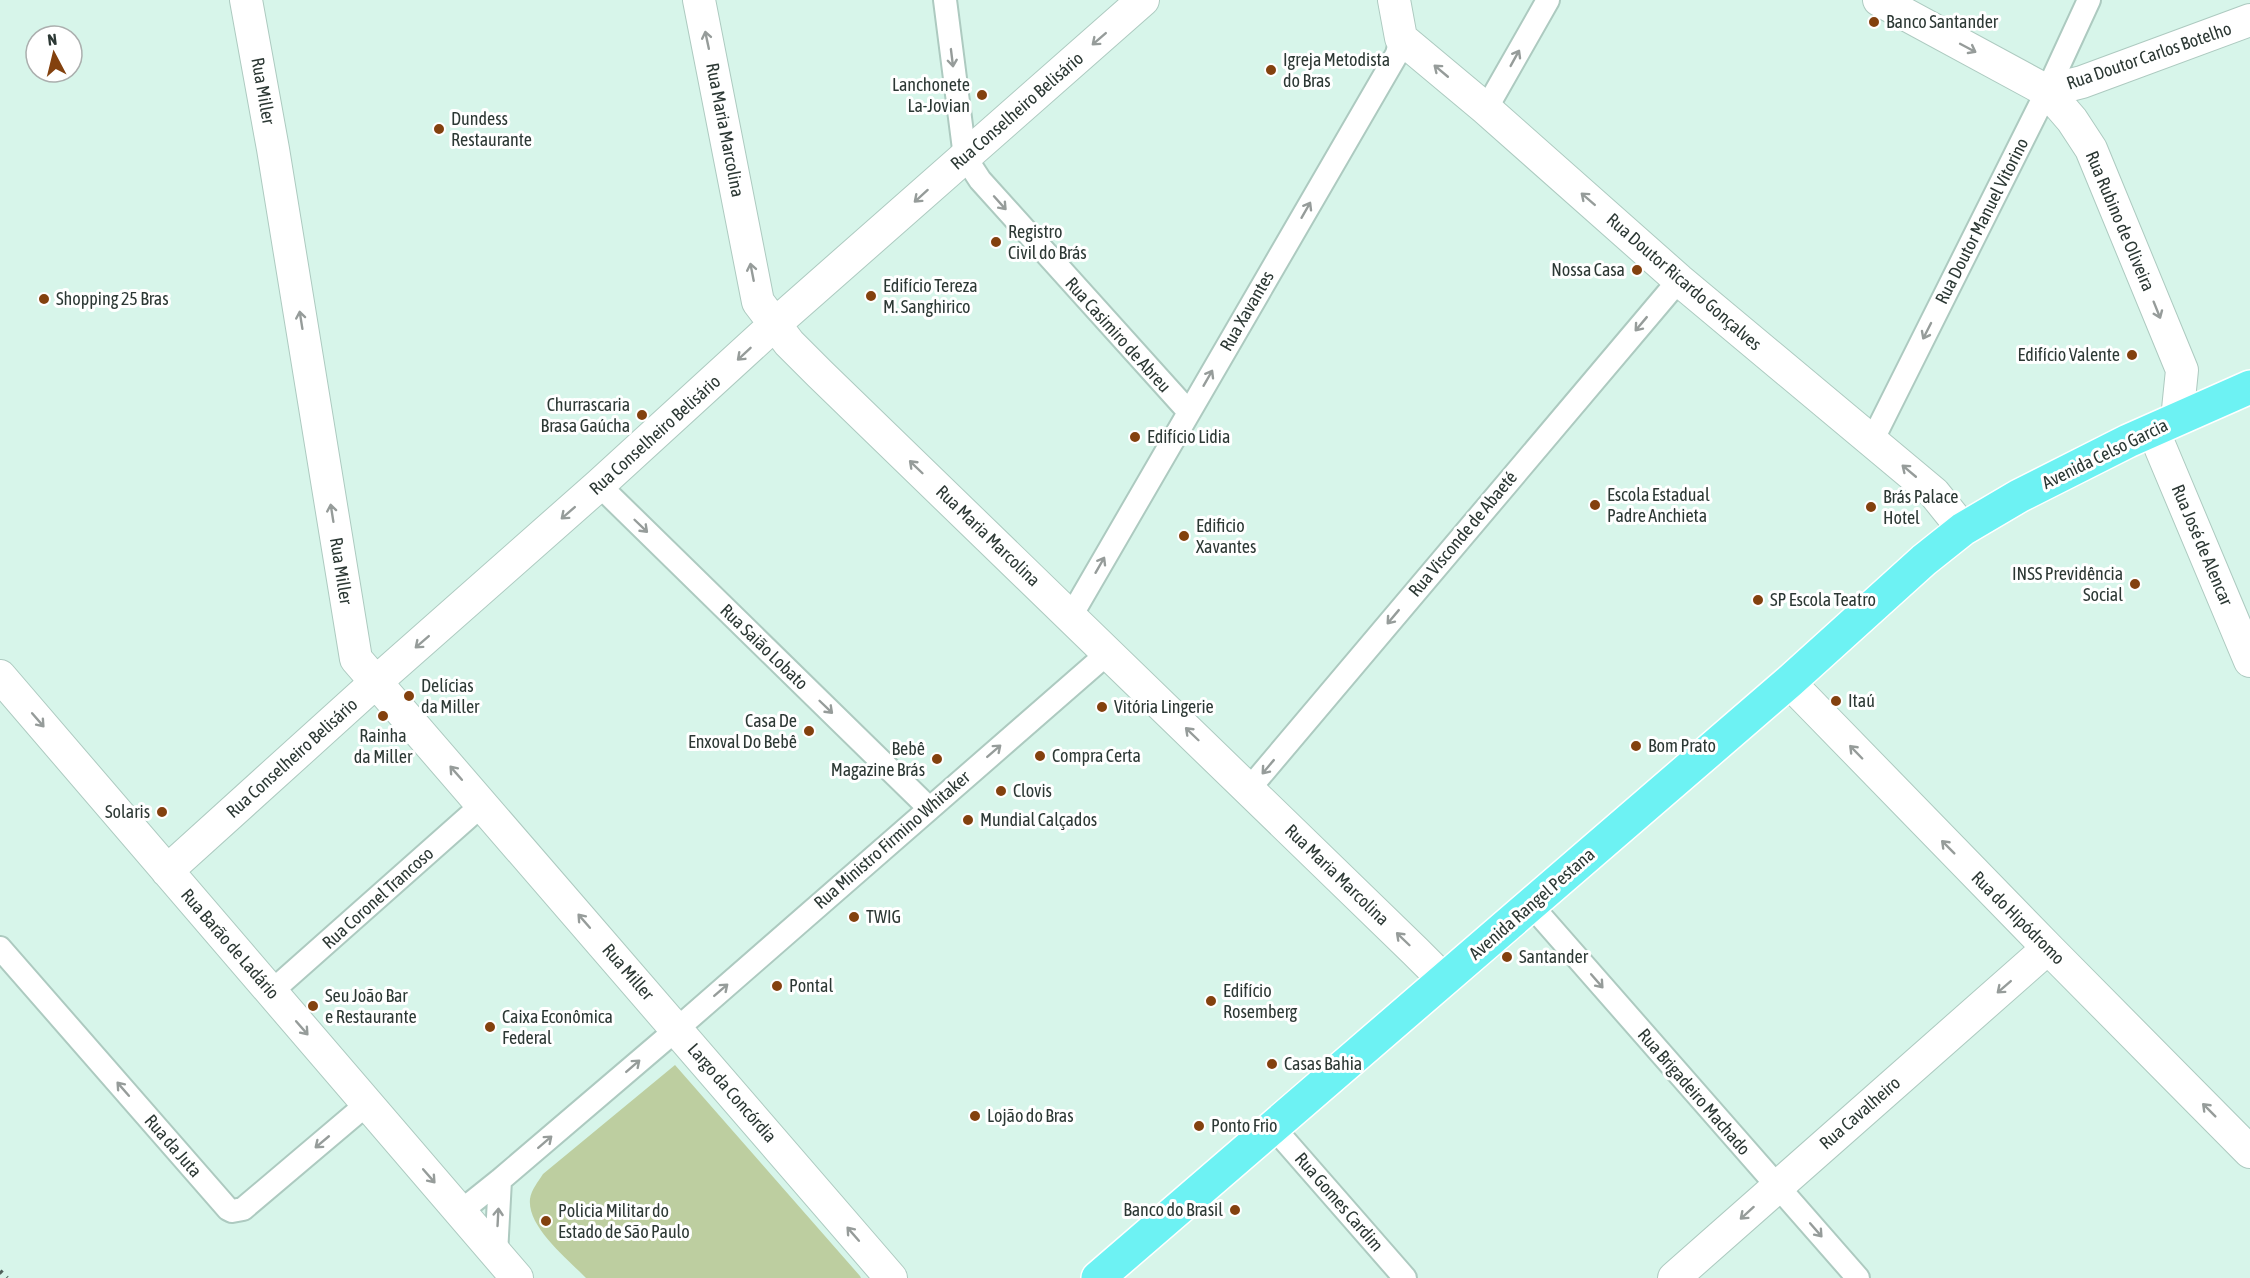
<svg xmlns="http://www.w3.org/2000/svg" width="2250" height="1278" viewBox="0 0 2250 1278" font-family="'Asap Condensed',sans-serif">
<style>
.green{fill:#bdcea0}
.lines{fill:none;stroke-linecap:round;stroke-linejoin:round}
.street-casing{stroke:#adcac0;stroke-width:26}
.secondary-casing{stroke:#adcac0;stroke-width:34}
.primary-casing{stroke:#fff;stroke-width:36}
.street{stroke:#fff;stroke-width:22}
.secondary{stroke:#fff;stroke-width:32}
.primary{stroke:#6df2f3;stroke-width:33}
.rail{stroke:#50605a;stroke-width:4.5;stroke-dasharray:3 6;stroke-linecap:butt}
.oneway{stroke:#969c9a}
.poi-dot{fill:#83410e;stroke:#fff;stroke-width:2}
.labels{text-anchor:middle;stroke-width:6;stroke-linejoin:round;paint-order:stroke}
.poi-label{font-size:18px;fill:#2c3834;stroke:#fff;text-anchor:start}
.street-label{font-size:18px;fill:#2c3834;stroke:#fff}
</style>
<rect width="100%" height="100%" fill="#d7f5ea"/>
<!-- green -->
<path class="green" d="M675 1065 860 1276 861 1278H586C568 1259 527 1227 530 1199 531 1190 538 1182 543 1174Z"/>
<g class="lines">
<!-- street casing -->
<g class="street-casing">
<path id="street" d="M945 0 965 157 980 180 1189 412
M1486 109 1548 0
M1872 441 2047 91 2089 0
M599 485 929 808
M1071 616 1397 54 1401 38
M1249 789 1679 280
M1531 905 1858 1278
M0 948 228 1209 232 1211 243 1209 367 1104
M271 992 483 804
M1273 1127 1405 1278
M460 1212 500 1180 677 1029 1108 653
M496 1254 500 1180"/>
</g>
<!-- secondary casing -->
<g class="secondary-casing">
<path id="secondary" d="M246 0 273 149 356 659 891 1278
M699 0 758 302 789 343 820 374 1415 951 1444 980
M1394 0 1401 38 1486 109 1679 280 1934 493 1963 529
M1879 0 2047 91 2072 120 2091 149 2182 370 2177 419
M2047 91 2082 82 2250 20
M2153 430 2250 661
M0 676 517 1278
M1789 682 2048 948 2250 1152
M167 871 377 681 599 485 774 325 1143 0
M1674 1278 2048 948"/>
</g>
<!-- primary casing -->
<g class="primary-casing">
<path id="primary" d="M1098 1278 1789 682 1924 560 1963 529 2019 496 2128 441 2250 387"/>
</g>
<!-- street -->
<use href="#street" class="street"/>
<!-- secondary -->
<use href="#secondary" class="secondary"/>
<!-- primary -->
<use href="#primary" class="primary"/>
<!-- rail -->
<path class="rail" d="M0 1271 7 1278"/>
</g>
<!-- one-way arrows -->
<defs><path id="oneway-shaft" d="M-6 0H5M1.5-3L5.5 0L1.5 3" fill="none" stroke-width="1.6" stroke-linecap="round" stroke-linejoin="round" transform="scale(1.5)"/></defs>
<g class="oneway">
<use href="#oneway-shaft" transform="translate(1099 39) rotate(139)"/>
<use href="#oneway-shaft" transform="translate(707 40) rotate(-102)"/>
<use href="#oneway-shaft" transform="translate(1968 48) rotate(28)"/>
<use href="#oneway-shaft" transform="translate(952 58) rotate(83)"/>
<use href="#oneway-shaft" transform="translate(1515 58) rotate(-61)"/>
<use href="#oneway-shaft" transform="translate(1441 71) rotate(-140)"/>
<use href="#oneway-shaft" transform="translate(921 196) rotate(138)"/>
<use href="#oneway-shaft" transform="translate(1588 199) rotate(-139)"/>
<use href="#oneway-shaft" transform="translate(1000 203) rotate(48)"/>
<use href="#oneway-shaft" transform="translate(1306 210) rotate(-60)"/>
<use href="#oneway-shaft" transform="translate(752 272) rotate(-101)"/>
<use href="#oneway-shaft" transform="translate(2157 310) rotate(68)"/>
<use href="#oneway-shaft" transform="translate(301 320) rotate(-99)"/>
<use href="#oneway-shaft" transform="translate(1641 324) rotate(130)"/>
<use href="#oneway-shaft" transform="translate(1927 331) rotate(117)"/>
<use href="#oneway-shaft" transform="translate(744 354) rotate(137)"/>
<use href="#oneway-shaft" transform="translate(1208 378) rotate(-60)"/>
<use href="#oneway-shaft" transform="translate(916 467) rotate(-136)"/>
<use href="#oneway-shaft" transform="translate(1909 471) rotate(-140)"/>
<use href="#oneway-shaft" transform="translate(332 513) rotate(-99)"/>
<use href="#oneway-shaft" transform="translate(568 513) rotate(139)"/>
<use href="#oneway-shaft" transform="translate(641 526) rotate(44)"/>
<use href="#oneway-shaft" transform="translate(1100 565) rotate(-60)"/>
<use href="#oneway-shaft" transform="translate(1393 617) rotate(130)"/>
<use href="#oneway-shaft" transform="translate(422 642) rotate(139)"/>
<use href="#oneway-shaft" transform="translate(826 707) rotate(44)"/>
<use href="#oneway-shaft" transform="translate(38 720) rotate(49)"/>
<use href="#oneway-shaft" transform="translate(1192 734) rotate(-136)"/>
<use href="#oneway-shaft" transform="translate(994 751) rotate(-41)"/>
<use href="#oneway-shaft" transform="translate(1856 752) rotate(-134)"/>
<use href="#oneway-shaft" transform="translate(1268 767) rotate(130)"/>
<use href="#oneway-shaft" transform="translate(456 773) rotate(-131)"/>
<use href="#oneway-shaft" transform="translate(1948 847) rotate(-135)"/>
<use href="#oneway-shaft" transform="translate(584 921) rotate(-131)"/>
<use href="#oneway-shaft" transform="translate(1403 939) rotate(-136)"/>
<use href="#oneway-shaft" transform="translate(1597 981) rotate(49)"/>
<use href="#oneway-shaft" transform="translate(2004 987) rotate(139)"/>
<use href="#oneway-shaft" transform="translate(721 990) rotate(-41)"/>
<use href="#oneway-shaft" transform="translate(302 1028) rotate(49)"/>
<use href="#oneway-shaft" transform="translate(633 1066) rotate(-41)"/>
<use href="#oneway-shaft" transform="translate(123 1089) rotate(-131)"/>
<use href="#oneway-shaft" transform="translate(2209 1110) rotate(-135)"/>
<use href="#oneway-shaft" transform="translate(322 1142) rotate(140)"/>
<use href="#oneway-shaft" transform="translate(545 1142) rotate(-41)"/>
<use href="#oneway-shaft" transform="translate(429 1176) rotate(49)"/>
<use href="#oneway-shaft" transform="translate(1747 1213) rotate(138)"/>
<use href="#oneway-shaft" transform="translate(498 1217) rotate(-87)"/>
<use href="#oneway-shaft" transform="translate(1816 1230) rotate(49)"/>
<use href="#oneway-shaft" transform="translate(853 1234) rotate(-131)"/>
</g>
<!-- markers -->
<g class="poi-dot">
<circle cx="1874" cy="22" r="6"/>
<circle cx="1271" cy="70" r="6"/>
<circle cx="982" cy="95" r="6"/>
<circle cx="439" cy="129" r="6"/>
<circle cx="996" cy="242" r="6"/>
<circle cx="1637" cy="270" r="6"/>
<circle cx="871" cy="296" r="6"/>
<circle cx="44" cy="299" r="6"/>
<circle cx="2132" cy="355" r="6"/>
<circle cx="642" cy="415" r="6"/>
<circle cx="1135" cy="437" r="6"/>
<circle cx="1595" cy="505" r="6"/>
<circle cx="1871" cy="507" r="6"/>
<circle cx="1184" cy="536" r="6"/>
<circle cx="2135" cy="584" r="6"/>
<circle cx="1758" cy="600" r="6"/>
<circle cx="409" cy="696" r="6"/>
<circle cx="1836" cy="701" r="6"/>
<circle cx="1102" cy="707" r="6"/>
<circle cx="383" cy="716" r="6"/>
<circle cx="809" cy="731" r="6"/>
<circle cx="1636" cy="746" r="6"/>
<circle cx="1040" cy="756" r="6"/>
<circle cx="937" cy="759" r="6"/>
<circle cx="1001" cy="791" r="6"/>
<circle cx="162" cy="812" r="6"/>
<circle cx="968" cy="820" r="6"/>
<circle cx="854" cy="917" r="6"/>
<circle cx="1507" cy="957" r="6"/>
<circle cx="777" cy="986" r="6"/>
<circle cx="1211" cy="1001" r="6"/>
<circle cx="313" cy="1006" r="6"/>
<circle cx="490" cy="1027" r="6"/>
<circle cx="1272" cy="1064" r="6"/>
<circle cx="975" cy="1116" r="6"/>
<circle cx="1199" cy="1126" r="6"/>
<circle cx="1235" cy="1210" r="6"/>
<circle cx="546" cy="1221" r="6"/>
</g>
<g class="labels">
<!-- poi labels -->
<g class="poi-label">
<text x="1886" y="28">Banco Santander</text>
<text x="1283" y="66">Igreja Metodista<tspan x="1283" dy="21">do Bras</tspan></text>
<text x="970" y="91" text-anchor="end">Lanchonete<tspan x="970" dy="21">La-Jovian</tspan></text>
<text x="451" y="125">Dundess<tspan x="451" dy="21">Restaurante</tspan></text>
<text x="1008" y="238">Registro<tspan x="1008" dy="21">Civil do Brás</tspan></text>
<text x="1625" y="276" text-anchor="end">Nossa Casa</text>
<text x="883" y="292">Edifício Tereza<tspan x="883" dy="21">M. Sanghirico</tspan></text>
<text x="56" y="305">Shopping 25 Bras</text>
<text x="2120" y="361" text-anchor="end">Edifício Valente</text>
<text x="630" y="411" text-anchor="end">Churrascaria<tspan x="630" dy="21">Brasa Gaúcha</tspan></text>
<text x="1147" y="443">Edifício Lidia</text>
<text x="1607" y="501">Escola Estadual<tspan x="1607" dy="21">Padre Anchieta</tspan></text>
<text x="1883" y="503">Brás Palace<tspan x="1883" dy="21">Hotel</tspan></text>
<text x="1196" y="532">Edificio<tspan x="1196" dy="21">Xavantes</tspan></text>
<text x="2123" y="580" text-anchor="end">INSS Previdência<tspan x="2123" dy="21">Social</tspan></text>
<text x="1770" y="606">SP Escola Teatro</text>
<text x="421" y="692">Delícias<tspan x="421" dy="21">da Miller</tspan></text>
<text x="1848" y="707">Itaú</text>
<text x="1114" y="713">Vitória Lingerie</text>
<text x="797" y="727" text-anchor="end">Casa De<tspan x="797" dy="21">Enxoval Do Bebê</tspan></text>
<text x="383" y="742" text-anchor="middle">Rainha<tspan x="383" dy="21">da Miller</tspan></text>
<text x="1648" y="752">Bom Prato</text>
<text x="925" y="755" text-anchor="end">Bebê<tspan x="925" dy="21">Magazine Brás</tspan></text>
<text x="1052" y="762">Compra Certa</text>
<text x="1013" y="797">Clovis</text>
<text x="150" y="818" text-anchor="end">Solaris</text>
<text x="980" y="826">Mundial Calçados</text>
<text x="866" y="923">TWIG</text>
<text x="1519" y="963">Santander</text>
<text x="789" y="992">Pontal</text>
<text x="1223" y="997">Edifício<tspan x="1223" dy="21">Rosemberg</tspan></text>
<text x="325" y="1002">Seu João Bar<tspan x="325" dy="21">e Restaurante</tspan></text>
<text x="502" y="1023">Caixa Econômica<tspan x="502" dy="21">Federal</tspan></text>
<text x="1284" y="1070">Casas Bahia</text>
<text x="987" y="1122">Lojão do Bras</text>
<text x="1211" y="1132">Ponto Frio</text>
<text x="1223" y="1216" text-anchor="end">Banco do Brasil</text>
<text x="558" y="1217">Policia Militar do<tspan x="558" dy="21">Estado de São Paulo</tspan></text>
</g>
<!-- street labels -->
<g class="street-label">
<text transform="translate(2149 56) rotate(-19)" y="6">Rua Doutor Carlos Botelho</text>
<text transform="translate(263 91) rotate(80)" y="6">Rua Miller</text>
<text transform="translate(1017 111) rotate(-41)" y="6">Rua Conselheiro Belisário</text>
<text transform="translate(725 130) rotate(79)" y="6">Rua Maria Marcolina</text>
<text transform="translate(1982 221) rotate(-63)" y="6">Rua Doutor Manuel Vitorino</text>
<text transform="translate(2120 221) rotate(67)" y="6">Rua Rubino de Oliveira</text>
<text transform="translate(1684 282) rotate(41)" y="6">Rua Doutor Ricardo Gonçalves</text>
<text transform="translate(1247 311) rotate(-60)" y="6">Rua Xavantes</text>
<text transform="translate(1118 335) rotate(48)" y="6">Rua Casimiro de Abreu</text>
<text transform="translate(655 435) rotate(-42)" y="6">Rua Conselheiro Belisário</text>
<text transform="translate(2105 454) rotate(-26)" y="6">Avenida Celso Garcia</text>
<text transform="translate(1463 534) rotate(-50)" y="6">Rua Visconde de Abaeté</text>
<text transform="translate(988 536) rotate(44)" y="6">Rua Maria Marcolina</text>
<text transform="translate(2202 545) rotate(67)" y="6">Rua José de Alencar</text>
<text transform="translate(341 571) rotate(81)" y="6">Rua Miller</text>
<text transform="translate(764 647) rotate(44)" y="6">Rua Saião Lobato</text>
<text transform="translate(292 758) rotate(-42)" y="6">Rua Conselheiro Belisário</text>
<text transform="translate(892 840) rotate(-41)" y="6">Rua Ministro Firmino Whitaker</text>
<text transform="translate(1337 875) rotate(44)" y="6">Rua Maria Marcolina</text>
<text transform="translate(378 898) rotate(-42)" y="6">Rua Coronel Trancoso</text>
<text transform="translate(1532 904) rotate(-41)" y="6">Avenida Rangel Pestana</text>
<text transform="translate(2018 918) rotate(45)" y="6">Rua do Hipódromo</text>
<text transform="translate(230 944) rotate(49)" y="6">Rua Barão de Ladário</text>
<text transform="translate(628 972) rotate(49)" y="6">Rua Miller</text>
<text transform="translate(1694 1092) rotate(49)" y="6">Rua Brigadeiro Machado</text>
<text transform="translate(732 1093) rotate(49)" y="6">Largo da Concórdia</text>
<text transform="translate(1860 1113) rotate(-41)" y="6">Rua Cavalheiro</text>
<text transform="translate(173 1146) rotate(49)" y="6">Rua da Juta</text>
<text transform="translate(1339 1202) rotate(49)" y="6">Rua Gomes Cardim</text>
</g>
</g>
<!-- north arrow -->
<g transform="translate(54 54) rotate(353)"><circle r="28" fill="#ffffff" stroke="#abafae" stroke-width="1.5"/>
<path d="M0-4.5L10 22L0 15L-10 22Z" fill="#83410e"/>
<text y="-9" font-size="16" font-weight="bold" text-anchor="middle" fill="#2c3834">N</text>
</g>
</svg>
